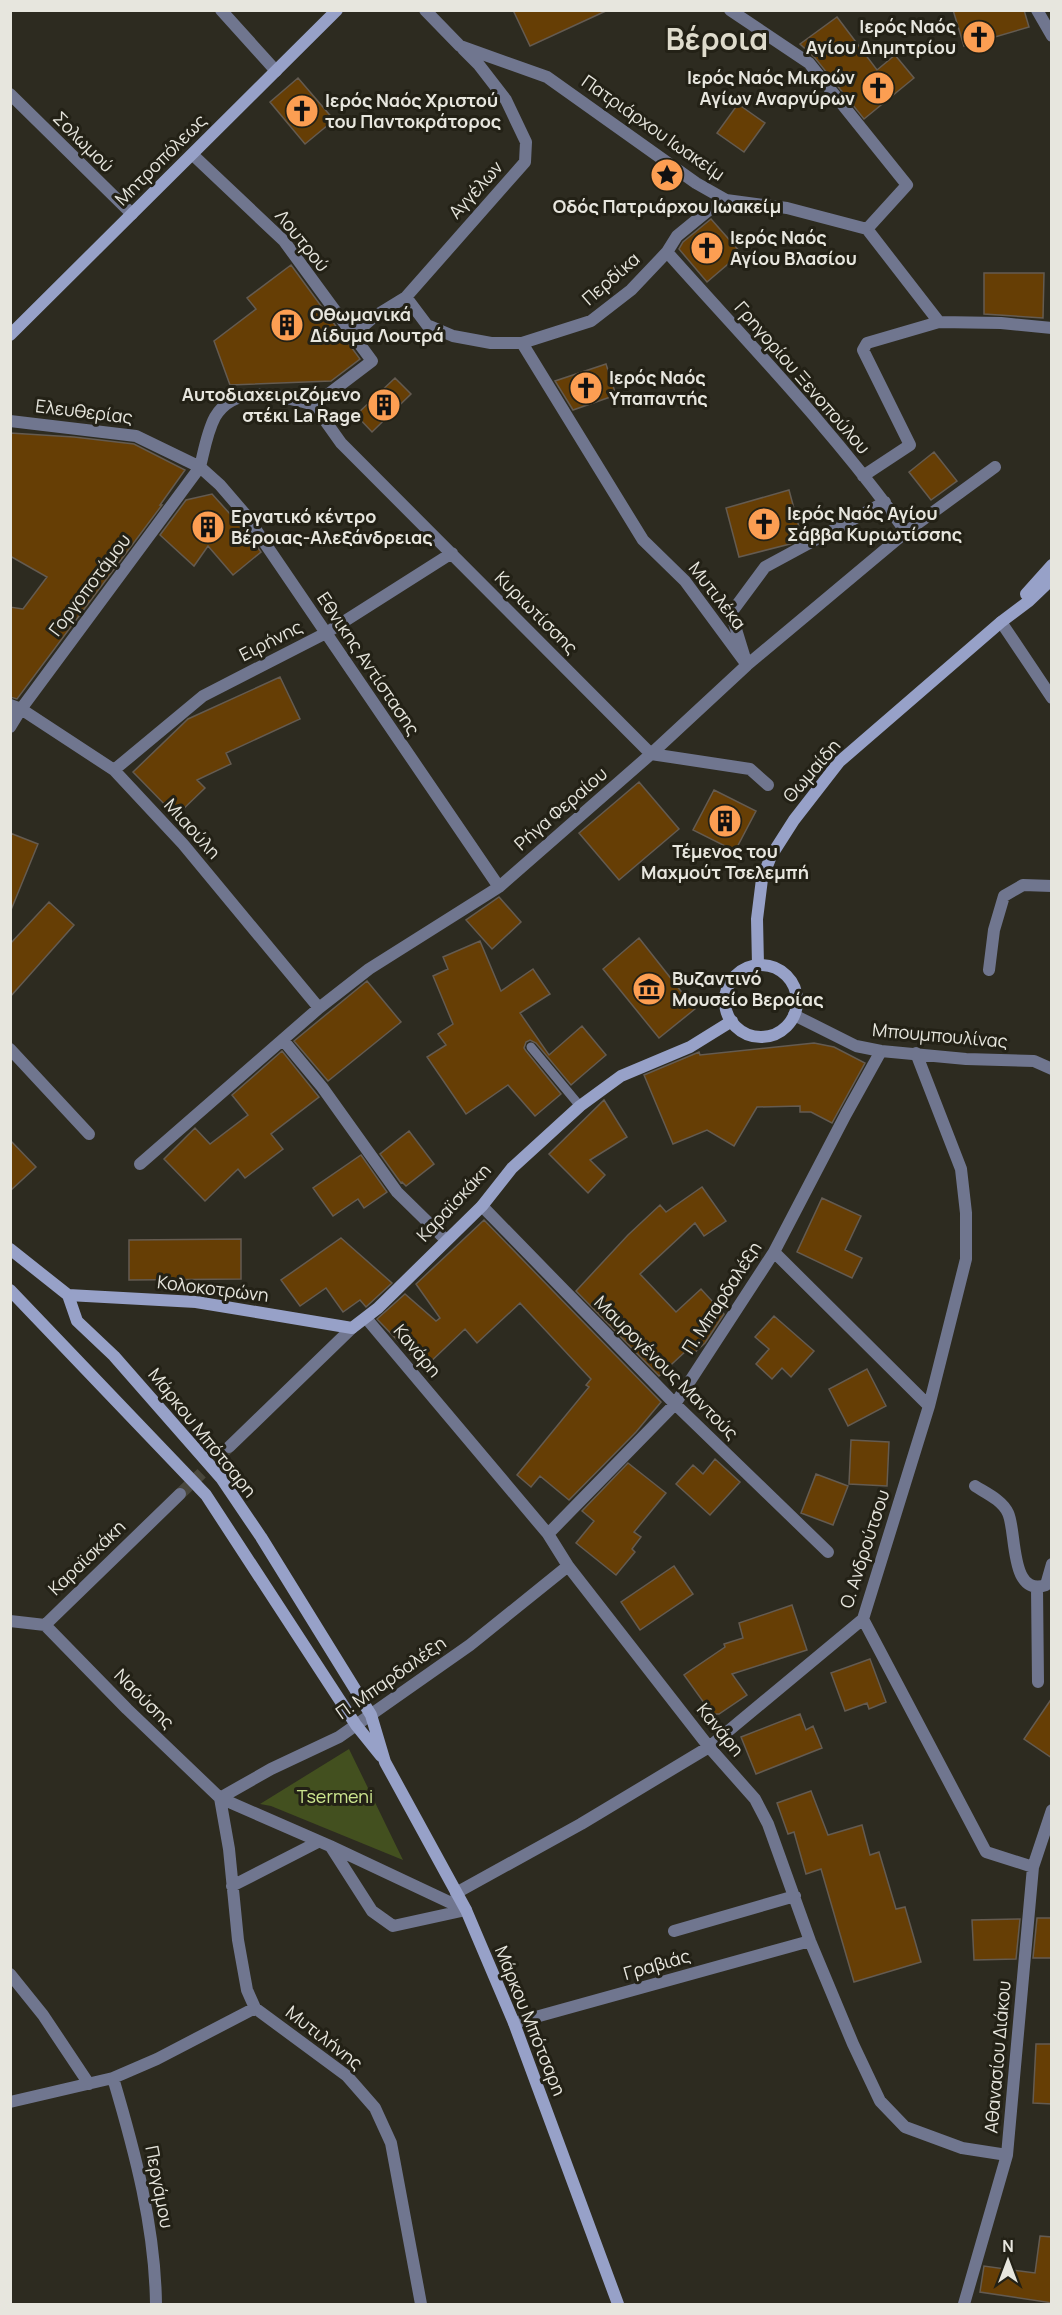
<svg xmlns="http://www.w3.org/2000/svg" width="1062" height="2315" viewBox="0 0 1062 2315" font-family="Manrope,sans-serif">
<style>
.green{fill:#43501f}
.building{fill:#663e05;stroke:#645b51;stroke-width:1.5}
.lines{fill:none;stroke-linecap:round;stroke-linejoin:round}
.street-tunnel{stroke:#49473c;stroke-width:12;stroke-dasharray:12 6;stroke-linecap:butt}
.lane{stroke:#70768f;stroke-width:9}
.street{stroke:#70768f;stroke-width:12}
.secondary{stroke:#97a1c8;stroke-width:12}
.labels{text-anchor:middle;stroke-width:6;stroke-linejoin:round;paint-order:stroke}
.poi-label{font-size:18px;font-weight:bold;fill:#e7e6de;stroke:#232116;text-anchor:start}
.street-label{font-size:18px;fill:#e7e6de;stroke:#232116}
.park-label{font-size:18px;fill:#cce68f;stroke:#232116}
.town-label{font-size:30px;font-weight:bold;fill:#dedbcc;stroke:#232116}
</style>
<rect width="100%" height="100%" fill="#2d2b20"/>
<!-- green -->
<path class="green" d="M349 1749 403 1860 271 1806 260 1804Z"/>
<!-- building -->
<path class="building" d="M513 10H608L530 46Z
M953 10H1024L1029 27 964 46Z
M837 17 877 70 895 55 914 78 864 119 815 58 800 44Z
M298 78 334 120 305 144 270 102Z
M738 104 765 123 744 152 717 133Z
M711 219 741 253 707 282 679 249 683 242Z
M291 265 360 359 331 381 230 385 214 341 256 309 247 298Z
M984 273H1044L1043 318 984 314Z
M606 364 616 395 573 410 555 381Z
M395 378 411 394 372 432 356 415Z
M10 433 74 437 134 444 185 470 160 505H162L17 699 10 697V607L23 609 47 577 10 556Z
M934 452 957 481 931 500 909 472Z
M789 490 802 538 790 544 739 557 726 508Z
M212 494 249 535 261 552 233 575 208 546 194 566 160 535 186 500Z
M280 677 300 719 226 753 231 764 197 780 205 788 176 816 133 772 188 719Z
M639 782 679 829 619 880 579 833Z
M714 790 756 811 735 851 693 830Z
M10 833 38 844 11 910 10 909Z
M499 897 521 922 492 949 466 920Z
M49 902 74 925 10 997V944Z
M639 938 695 1009 659 1038 603 969Z
M480 941 501 991 533 969 550 994 520 1013 549 1055 582 1026 606 1055 571 1085 536 1043 530 1040 526 1042 524 1048 526 1051 561 1094 535 1116 508 1085 466 1114 427 1057 446 1045 438 1034 453 1024 433 976 448 969 443 957Z
M367 981 401 1022 328 1081 294 1041Z
M814 1043 834 1047 865 1063 832 1123 811 1112H800V1106L757 1107 734 1146 707 1130 673 1144 644 1075 699 1052 700 1055Z
M282 1051 319 1097 271 1134 283 1149 245 1178 238 1169 205 1201 164 1159 195 1128 210 1144 248 1115 232 1095Z
M604 1100 627 1137 590 1160 605 1175 588 1193 549 1154Z
M409 1131 434 1164 406 1186 402 1182 401 1183 380 1154Z
M10 1140 36 1167 10 1191Z
M361 1155 387 1192 364 1208 358 1199 333 1216 313 1188Z
M702 1187 726 1221 704 1236 695 1223 640 1274 676 1312 701 1289 724 1314 705 1343 692 1355 687 1350 659 1376 576 1291 628 1235 660 1205 666 1212Z
M822 1198 861 1216 845 1250 862 1258 852 1278 797 1252Z
M484 1220 661 1402 636 1432 569 1500 540 1476 531 1487 517 1475 589 1387 586 1385 591 1379 520 1303 477 1343 465 1329 424 1368 377 1319 405 1294 436 1321 440 1318 416 1284Z
M341 1238 392 1283 366 1307 360 1300 343 1312 326 1288 300 1306 281 1280Z
M241 1239V1279L129 1280V1240Z
M774 1316 814 1351 791 1377 782 1368 772 1379 756 1364 769 1349 755 1337Z
M867 1369 886 1406 848 1426 829 1389Z
M851 1440 889 1442 887 1486 849 1484Z
M715 1459 740 1482 710 1515 676 1484 693 1465 703 1474Z
M628 1463 666 1493 634 1532 641 1537 632 1549 635 1552 616 1575 576 1543 594 1521 582 1511Z
M816 1474 848 1486 833 1525 801 1513Z
M674 1566 693 1594 640 1630 621 1602Z
M792 1605 807 1650 732 1674 747 1695 719 1714H712L684 1675 725 1647 724 1644 743 1638 739 1623Z
M870 1659 886 1702 869 1709 867 1703 845 1711 831 1673Z
M1052 1698V1758L1024 1739Z
M800 1714 806 1730 813 1726 822 1748 756 1774 741 1737Z
M811 1791 828 1835 862 1825 870 1855 879 1852 896 1909 905 1907 921 1962 854 1982 821 1869 806 1874 794 1832 788 1834 777 1803Z
M1037 1918H1052V1958H1033Z
M1020 1919 1016 1959 974 1960 972 1920Z
M1036 2044H1052V2104L1033 2103Z
M1040 2236 1052 2237V2303L980 2292 984 2266 1035 2273Z"/>
<g class="lines">
<!-- street-tunnel -->
<path class="street-tunnel" d="M180 1494 229 1447"/>
<!-- lane -->
<path class="lane" d="M531 1047 580 1106"/>
<!-- street -->
<path class="street" d="M221 10 276 71
M425 10 460 46 547 77 696 183 726 200 787 208 867 229 939 322 1001 323 1052 328
M730 10 809 63 907 185 867 229
M1037 10 1052 36
M10 94 132 214
M667 252C748 343 835 432 906 532
M406 297 427 325 453 336 491 343H522L591 321 631 290 667 252 677 236 710 209 726 200
M353 335 375 316 406 297 525 162 526 142 506 100 479 65 463 49
M522 343 643 540 685 581 747 665 731 613 765 567 885 502
M314 405 341 443 651 754 750 769 768 785
M10 421 136 436 200 467C204 451 207 432 215 417 236 382 282 396 314 405L372 361 284 241 193 155
M863 476 910 445 863 350 867 343 939 322
M1001 622 1052 698
M10 705 21 709 114 770 183 844 319 1008
M10 727 21 709 200 467 220 485 245 514 499 887
M114 770 203 696 326 633 452 553
M989 970 994 930 1004 896 1023 885 1052 886
M794 1015 856 1046 881 1051 966 1059 1034 1061 1052 1069
M283 1040 322 1087 397 1192 446 1240
M10 1049 89 1134
M140 1164 319 1008 369 969 499 887 651 754 747 665 906 532 995 467
M482 1206 675 1404 828 1552
M774 1252 929 1406
M366 1318 548 1534 568 1566 709 1747 755 1799 768 1824 810 1941 853 2044 880 2101 905 2127 962 2148 1007 2155
M229 1447 352 1328
M975 1486C986 1493 1002 1500 1008 1513 1017 1532 1009 1597 1046 1585L1052 1564
M548 1534 675 1404 774 1252 846 1114 881 1051
M1037 1588 1038 1682
M863 1619 986 1852 1033 1867
M10 1621 45 1625
M45 1625 127 1709 220 1798 330 1846 466 1910
M45 1625 180 1494
M220 1798 229 1849 238 1940 247 1990 255 2008 347 2076 375 2108 391 2143 421 2304
M220 1798 271 1769 339 1737 470 1645 568 1566
M331 1847 372 1911 393 1926 466 1910
M232 1886 318 1842
M456 1893 581 1824 709 1747 863 1619 929 1406 966 1259V1213L961 1169 916 1053
M674 1931 795 1896
M10 1974 43 2015 89 2084
M514 2023 810 1941
M113 2078C135 2152 155 2227 156 2304
M10 2102 113 2078 157 2059 255 2008
M964 2304 1007 2155 1033 1867 1052 1810"/>
<!-- secondary -->
<path class="secondary" d="M10 335 337 10
M1026 594 1052 565
M758 965 757 919 762 879 771 856 794 820 839 762 1001 622 1029 601 1052 579
M725 1001a36 36 0 1 1 72 0a36 36 0 1 1-72 0Z
M10 1249 68 1295 77 1321 114 1356 221 1478 261 1537 371 1715 385 1762 466 1910 514 2023 618 2304
M10 1290 206 1495 356 1725 381 1756
M68 1295 196 1302 352 1328 378 1308 482 1206 512 1168 580 1106 621 1076 690 1047 732 1021"/>
</g>
<!-- icons -->
<defs>
<g id="church-disc" transform="scale(1.725)"><circle r="9.5" fill="#fc9e52" stroke="#232116"/><path d="M-1.2-6h2.4v3.5h3.3v2.4h-3.3V6h-2.4V-.1h-3.3v-2.4h3.3Z" fill="#111"/></g>
<g id="sight-disc" transform="scale(1.725)"><circle r="9.5" fill="#fc9e52" stroke="#232116"/><path d="M0-6L1.8-2.2L6-1.7L2.9 1.2L3.7 5.4L0 3.3L-3.7 5.4L-2.9 1.2L-6-1.7L-1.8-2.2Z" fill="#111"/></g>
<g id="building-disc" transform="scale(1.725)"><circle r="9.5" fill="#fc9e52" stroke="#232116"/><path d="M-4-6H4V6H1V3H-1V6H-4ZM-2.5-4.3h1.7v1.8h-1.7ZM.8-4.3h1.7v1.8H.8ZM-2.5-1h1.7V.8h-1.7ZM.8-1h1.7V.8H.8Z" fill="#111"/></g>
<g id="museum-disc" transform="scale(1.725)"><circle r="9.5" fill="#fc9e52" stroke="#232116"/><path d="M0-6L6-3V-2H-6V-3ZM-5-1h2V3h-2ZM-1-1h2V3h-2ZM3-1h2V3H3ZM-6 4H6V6H-6Z" fill="#111"/></g>
</defs>
<g fill-rule="evenodd">
<use href="#church-disc" x="979" y="37"/>
<use href="#church-disc" x="878" y="88"/>
<use href="#church-disc" x="302" y="111"/>
<use href="#sight-disc" x="667" y="175"/>
<use href="#church-disc" x="707" y="248"/>
<use href="#building-disc" x="287" y="325"/>
<use href="#church-disc" x="586" y="388"/>
<use href="#building-disc" x="384" y="405"/>
<use href="#church-disc" x="764" y="524"/>
<use href="#building-disc" x="208" y="527"/>
<use href="#building-disc" x="725" y="821"/>
<use href="#museum-disc" x="649" y="989"/>
</g>
<g class="labels">
<!-- poi labels -->
<g class="poi-label">
<text x="956" y="33" text-anchor="end">Ιερός Ναός<tspan x="956" dy="21">Αγίου Δημητρίου</tspan></text>
<text x="855" y="84" text-anchor="end">Ιερός Ναός Μικρών<tspan x="855" dy="21">Αγίων Αναργύρων</tspan></text>
<text x="325" y="107">Ιερός Ναός Χριστού<tspan x="325" dy="21">του Παντοκράτορος</tspan></text>
<text x="667" y="213" text-anchor="middle">Οδός Πατριάρχου Ιωακείμ</text>
<text x="730" y="244">Ιερός Ναός<tspan x="730" dy="21">Αγίου Βλασίου</tspan></text>
<text x="310" y="321">Οθωμανικά<tspan x="310" dy="21">Δίδυμα Λουτρά</tspan></text>
<text x="609" y="384">Ιερός Ναός<tspan x="609" dy="21">Υπαπαντής</tspan></text>
<text x="361" y="401" text-anchor="end">Αυτοδιαχειριζόμενο<tspan x="361" dy="21">στέκι La Rage</tspan></text>
<text x="787" y="520">Ιερός Ναός Αγίου<tspan x="787" dy="21">Σάββα Κυριωτίσσης</tspan></text>
<text x="231" y="523">Εργατικό κέντρο<tspan x="231" dy="21">Βέροιας-Αλεξάνδρειας</tspan></text>
<text x="725" y="858" text-anchor="middle">Τέμενος του<tspan x="725" dy="21">Μαχμούτ Τσελεμπή</tspan></text>
<text x="672" y="985">Βυζαντινό<tspan x="672" dy="21">Μουσείο Βεροίας</tspan></text>
</g>
<!-- street labels -->
<g class="street-label">
<text transform="translate(653 128) rotate(35)" y="6">Πατριάρχου Ιωακείμ</text>
<text transform="translate(83 142) rotate(45)" y="6">Σολωμού</text>
<text transform="translate(161 160) rotate(-45)" y="6">Μητροπόλεως</text>
<text transform="translate(476 190) rotate(-48)" y="6">Αγγέλων</text>
<text transform="translate(302 241) rotate(51)" y="6">Λουτρού</text>
<text transform="translate(611 279) rotate(-41)" y="6">Περδίκα</text>
<text transform="translate(802 378) rotate(49)" y="6">Γρηγορίου Ξενοπούλου</text>
<text transform="translate(84 412) rotate(7)" y="6">Ελευθερίας</text>
<text transform="translate(90 585) rotate(-53)" y="6">Γοργοποτάμου</text>
<text transform="translate(717 596) rotate(52)" y="6">Μυτιλέκα</text>
<text transform="translate(536 613) rotate(45)" y="6">Κυριωτίσσης</text>
<text transform="translate(271 641) rotate(-27)" y="6">Ειρήνης</text>
<text transform="translate(368 664) rotate(56)" y="6">Εθνικης Αντίστασης</text>
<text transform="translate(812 771) rotate(-49)" y="6">Θωμαίδη</text>
<text transform="translate(561 809) rotate(-41)" y="6">Ρήγα Φεραίου</text>
<text transform="translate(192 829) rotate(48)" y="6">Μιαούλη</text>
<text transform="translate(940 1036) rotate(5)" y="6">Μπουμπουλίνας</text>
<text transform="translate(454 1203) rotate(-47)" y="6">Καραϊσκάκη</text>
<text transform="translate(213 1289) rotate(7)" y="6">Κολοκοτρώνη</text>
<text transform="translate(722 1298) rotate(-57)" y="6">Π. Μπαρδαλέξη</text>
<text transform="translate(417 1351) rotate(50)" y="6">Κανάρη</text>
<text transform="translate(666 1368) rotate(45)" y="6">Μαυρογένους Μαντούς</text>
<text transform="translate(202 1433) rotate(51)" y="6">Μάρκου Μπότσαρη</text>
<text transform="translate(865 1549) rotate(-72)" y="6">Ο. Ανδρούτσου</text>
<text transform="translate(87 1558) rotate(-44)" y="6">Καραϊσκάκη</text>
<text transform="translate(391 1678) rotate(-35)" y="6">Π. Μπαρδαλέξη</text>
<text transform="translate(144 1699) rotate(45)" y="6">Ναούσης</text>
<text transform="translate(720 1730) rotate(51)" y="6">Κανάρη</text>
<text transform="translate(657 1965) rotate(-16)" y="6">Γραβιάς</text>
<text transform="translate(530 2021) rotate(68)" y="6">Μάρκου Μπότσαρη</text>
<text transform="translate(324 2038) rotate(38)" y="6">Mυτιλήνης</text>
<text transform="translate(998 2057) rotate(-85)" y="6">Αθανασίου Διάκου</text>
<text transform="translate(159 2187) rotate(79)" y="6">Περγάμου</text>
</g>
<!-- park labels -->
<g class="park-label">
<text x="335" y="1803">Tsermeni</text>
</g>
<!-- town labels -->
<g class="town-label">
<text x="717" y="50">Βέροια</text>
</g>
</g>
<!-- border -->
<rect width="1062" height="2315" fill="none" stroke="#e7e6de" stroke-width="24"/>
<!-- north arrow -->
<g transform="translate(1008 2261)" stroke="#232116" stroke-width="4.5" paint-order="stroke">
<path d="M0-4.5L10 22L0 15L-10 22Z" fill="#e7e6de"/>
<text y="-9" font-size="16" font-weight="bold" text-anchor="middle" fill="#e7e6de">N</text>
</g>
</svg>
